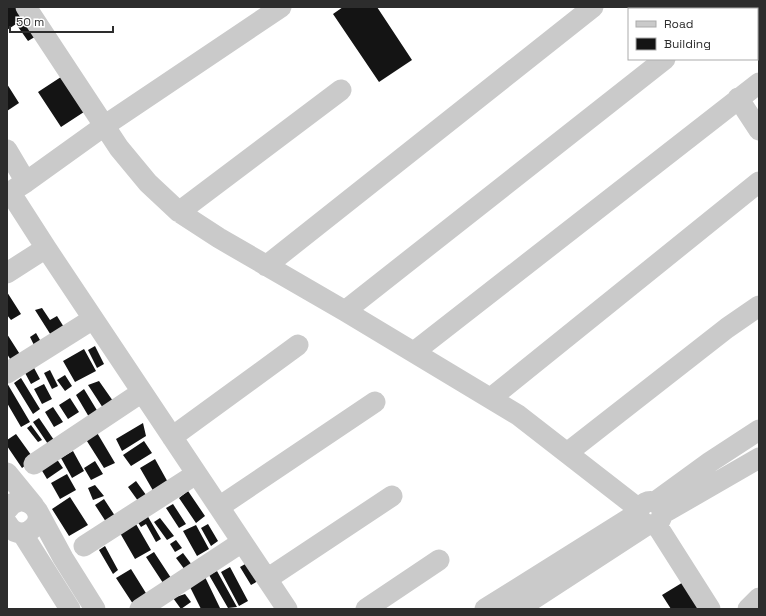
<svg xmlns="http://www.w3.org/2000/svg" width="766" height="616" viewBox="0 0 766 616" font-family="'Space Grotesk',sans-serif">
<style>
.building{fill:#141414}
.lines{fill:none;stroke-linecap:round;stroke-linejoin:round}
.minor{stroke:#cacaca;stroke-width:21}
</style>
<rect width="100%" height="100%" fill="#fff"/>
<!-- building -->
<path class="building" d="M7 7H20L38 35 28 41 16 24 7 30Z
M343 7H377L412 60 379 82 333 14Z
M64 75 87 110 61 127 38 92Z
M7 84 19 103 7 111Z
M7 292 21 314 11 320 7 315Z
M42 308 50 320 57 316 67 332 54 340 35 310Z
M36 333 44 347 37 351 30 337Z
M7 334 21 356 12 362 7 354Z
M95 346 104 364 97 368 88 350Z
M84 349 96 371 75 382 63 361Z
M33 366 40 379 31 384 24 371Z
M50 370 58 386 52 389 44 373Z
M65 375 72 386 65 391 57 380Z
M21 378 40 409 33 414 14 383Z
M99 381 113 401 103 408 88 385Z
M7 383 30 422 21 427 7 403Z
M44 384 52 399 42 404 34 389Z
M84 389 98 412 89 417 76 395Z
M70 398 79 412 68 419 59 405Z
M53 407 63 422 54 427 45 412Z
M39 418 56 443 50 447 33 422Z
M143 423 146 436 122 451 116 439Z
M31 425 42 440 38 442 27 428Z
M96 431 115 463 104 468 85 438Z
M16 434 34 459 22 468 7 446V440Z
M144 441 152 453 131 466 123 455Z
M73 451 84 471 72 478 61 458Z
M56 458 63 468 47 479 41 469Z
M155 459 170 486 155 494 140 468Z
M95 461 103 474 91 480 84 468Z
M67 474 76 490 60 499 51 483Z
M136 481 149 499 141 505 128 487Z
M95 485 104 496 93 500 88 488Z
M188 491 205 516 196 523 179 498Z
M70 497 88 525 69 536 52 509Z
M104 499 117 519 108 525 95 505Z
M173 504 186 524 179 528 166 508Z
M147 515 161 539 156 542 146 524 141 527 137 521Z
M160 518 174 536 167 540 154 522Z
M136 524 151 550 135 559 120 533Z
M208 524 218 541 211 546 201 528Z
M196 525 209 549 197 556 183 531Z
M176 540 182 548 175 552 170 544Z
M105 546 118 570 113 574 99 550Z
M154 552 173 581 165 586 146 557Z
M183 553 195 569 188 574 176 558Z
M247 563 258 581 251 585 240 567Z
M230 567 248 601 239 606 221 572Z
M131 569 149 598 135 607 116 578Z
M217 571 237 607 228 608 209 575Z
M205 577 220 608 218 609H201L189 585Z
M685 581 702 609H671L662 595Z
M185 594 191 602 181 609 173 598Z"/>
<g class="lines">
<!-- minor -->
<path class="minor" d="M26 7 119 148 148 183 179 212 219 238 345 311 518 415 639 509
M728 9 731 7
M738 98 759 130
M7 150 26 182
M10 192 46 248 287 609
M7 194 26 182 104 126 281 7
M179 212 341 90
M266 266 593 7
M7 273 46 248
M345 311 665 59
M414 352 759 83
M7 373 93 319
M491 398 759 182
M172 437 298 345
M567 453 727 328 759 306
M34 464 142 392
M7 473 34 506
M655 502 710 462 759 430
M219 507 375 402
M7 510C22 487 50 513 33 528 30 531 26 533 22 533 15 533 10 529 7 523
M37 510 63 558 95 609
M662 514 759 458
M656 524 710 609
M22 533 70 609
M84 546 196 474
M267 579 392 496
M140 609 242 542
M366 609 439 560
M485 609 638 513C643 492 672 503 659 522 650 528 640 524 638 513
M518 609 647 525
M748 609 759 598"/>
</g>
<!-- border -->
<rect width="766" height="616" fill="none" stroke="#2d2d2d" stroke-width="16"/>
<!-- legend -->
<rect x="628" y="8" width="130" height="52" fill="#ffffff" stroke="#ababab"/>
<rect x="636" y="21" width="20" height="6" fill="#cacaca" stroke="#ababab"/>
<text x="664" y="28" font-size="12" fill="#2d2d2d">Road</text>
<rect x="636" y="38" width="20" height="12" fill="#141414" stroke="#ababab"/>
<text x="664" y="48" font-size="12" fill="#2d2d2d">Building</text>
<!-- scale -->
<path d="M10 26v6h103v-6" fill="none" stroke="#2d2d2d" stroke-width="2"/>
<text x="16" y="26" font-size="12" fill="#2d2d2d" stroke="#ffffff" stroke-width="3" paint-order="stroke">50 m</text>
</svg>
